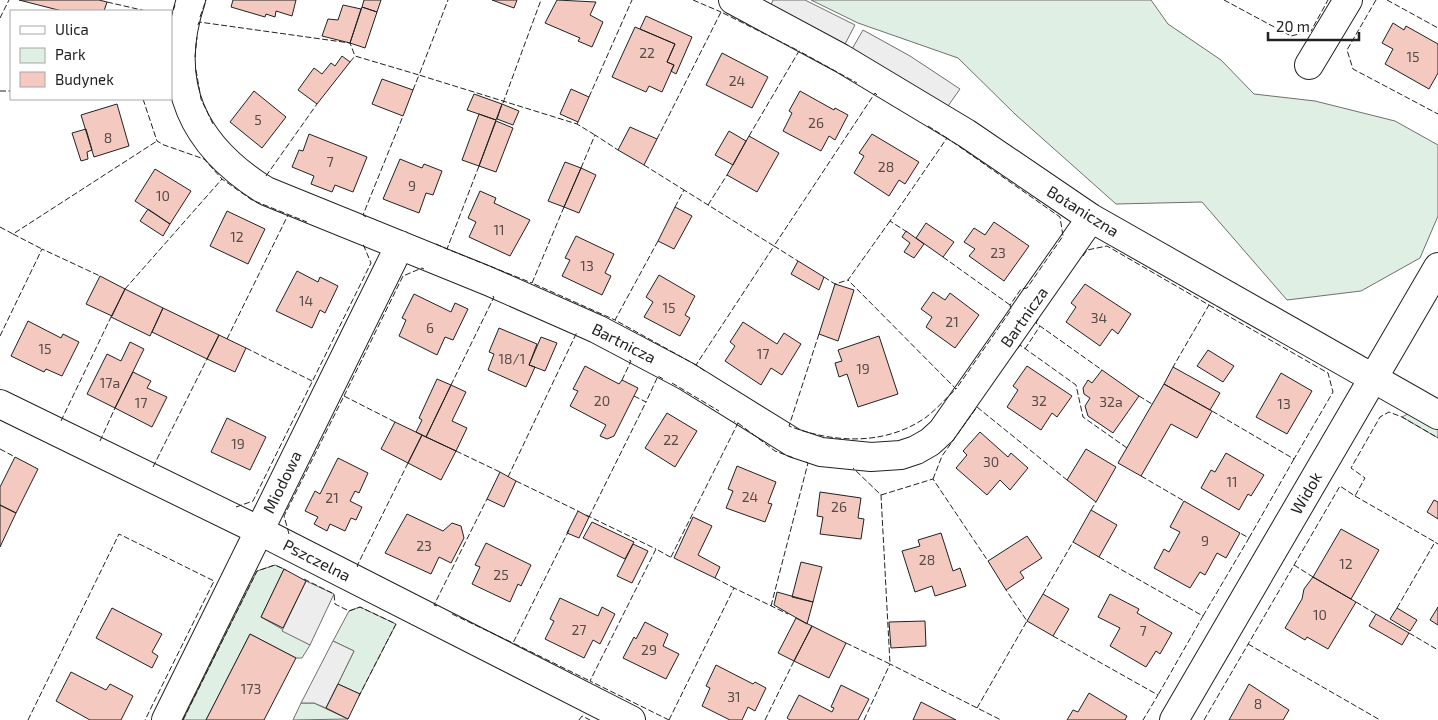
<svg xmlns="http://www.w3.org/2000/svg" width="1438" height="720" viewBox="0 0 1438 720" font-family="'Exo 2',sans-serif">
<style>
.green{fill:#e0efe3;stroke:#6f6f6f}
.parking{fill:#ededed;stroke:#6f6f6f}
.building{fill:#f3c9c0;stroke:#222}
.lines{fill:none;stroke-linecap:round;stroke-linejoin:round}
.street-casing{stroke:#222;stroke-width:30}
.secondary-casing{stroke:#222;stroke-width:30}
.street{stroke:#fff;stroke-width:28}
.secondary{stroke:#fff;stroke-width:28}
.fence{stroke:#222;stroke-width:1;stroke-dasharray:6 2.5;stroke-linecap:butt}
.labels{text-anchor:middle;stroke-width:4;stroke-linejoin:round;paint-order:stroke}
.number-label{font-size:14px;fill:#564c4a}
.street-label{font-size:16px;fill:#222;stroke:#fff}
</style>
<rect width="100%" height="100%" fill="#fff"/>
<!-- green -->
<path class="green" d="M811 0H1151L1168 24 1221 60 1254 94 1315 101 1395 121 1438 145V216L1420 258 1361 291 1287 300 1202 202 1116 204 1016 115 958 58 858 23Z
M1413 411 1438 427V438L1402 417Z
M275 565 284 569 261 617 310 645 302 658H296L250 634 206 720H183L257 571Z
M360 607 396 624 360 694 338 684 354 651 333 641 349 611Z
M301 703H314L348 719 293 720Z"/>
<!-- parking -->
<path class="parking" d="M773 0H805L855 25 845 44 771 5Z
M863 30 910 56 960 89 948 106 852 49Z
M306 581 334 594 310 645 282 631Z
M333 641 354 651 326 708 314 703H301Z"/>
<!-- building -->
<path class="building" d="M19 0H99L107 2 104 11H62Z
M233 0H296L292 16 276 11 275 17 266 14 265 17 231 7Z
M364 0H381L377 12 362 7Z
M492 0H517L514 8Z
M557 0 596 2 590 15 603 22 592 47 578 41 580 38 545 23Z
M343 5 361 9 350 43 322 36 328 19 338 20Z
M362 7 377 12 365 48 350 43Z
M646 16 692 37 676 74 671 71 674 65 667 62 675 44 640 29Z
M1393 23 1404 30 1406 26 1438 44V73L1429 89 1385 64 1393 49 1382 43Z
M635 27 675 44 667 62 674 65 662 92 649 86 646 92 612 77Z
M722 53 768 77 752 108 706 85Z
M342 56 350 62 317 104 298 90 314 68 322 74 331 63 335 66Z
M382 79 413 90 403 116 372 104Z
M571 89 589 97 578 122 560 114Z
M254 91 286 117 262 148 230 122Z
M800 91 834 110 835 108 848 115 835 140 829 136 821 151 783 131 792 113 789 111Z
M474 94 502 104 496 120 467 110Z
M117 104 129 146 94 157 81 115Z
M502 104 519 111 513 125 497 119Z
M479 114 496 120 479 166 462 160Z
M496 121 513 128 496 172 479 166Z
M630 127 657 139 644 165 618 150Z
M86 129 92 150 87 152 88 159 81 161 72 133Z
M729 131 746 141 733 165 715 155Z
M309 134 367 157 353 192 335 185 332 192 311 184 314 176 292 167 299 150 303 151Z
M872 134 919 162 905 184 899 180 889 196 854 173 864 156 859 153Z
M749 136 779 153 757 192 727 175Z
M400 159 422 168 424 164 442 171 433 195 426 193 419 213 383 199Z
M565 162 581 168 564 207 548 201Z
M581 168 596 175 579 213 564 207Z
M155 169 191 191 170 224 135 201Z
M480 191 496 198 494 203 530 220 510 256 469 237 476 222 468 218Z
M675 207 692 216 674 249 658 241Z
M148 209 170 224 163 236 140 221Z
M227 211 265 229 248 264 210 246Z
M994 222 1029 246 1004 281 969 256 975 249 964 242 974 228 985 235Z
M926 223 954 242 943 257 916 238Z
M906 231 924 244 914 258 904 252 910 243 902 237Z
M576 236 614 254 605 273 611 276 602 295 562 276 570 260 565 258Z
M798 261 824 277 819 290 791 274Z
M297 271 318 282 320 277 338 286 325 313 320 310 312 328 276 311Z
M659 275 695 296 685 315 690 318 680 336 644 317 653 302 646 297Z
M100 276 125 289 112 316 86 304Z
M835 284 854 290 838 341 819 334Z
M1085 284 1131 314 1118 334 1112 329 1100 346 1066 322 1076 307 1071 303Z
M125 289 163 308 150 336 111 317Z
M933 292 945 300 950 293 979 315 955 348 926 327 932 317 921 309Z
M414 294 451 312 455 303 468 309 453 340 445 337 437 355 399 336 406 320 402 318Z
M163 308 219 335 207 359 152 332Z
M28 321 61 338 63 334 79 342 62 376 46 369 44 372 11 356Z
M743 322 777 344 784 333 801 344 782 375 771 368 761 385 725 361 735 346 730 342Z
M499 328 537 344 529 365 535 367 526 387 488 370 494 354 489 352Z
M219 335 246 348 235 372 207 359Z
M879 336 898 394 858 407 847 374 839 377 835 363 842 361 838 350Z
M541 337 557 343 545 371 529 365Z
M130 342 144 349 115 408 87 394 107 354 121 361Z
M1208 350 1234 366 1223 382 1197 366Z
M585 366 619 384 622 380 638 388 614 436 607 439 600 436 606 425 570 406 578 391 573 389Z
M1027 366 1072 396 1057 417 1052 413 1041 430 1007 407 1018 390 1013 386Z
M1173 367 1220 393 1210 410 1164 384Z
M1102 370 1139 396 1113 433 1088 416 1085 406 1090 398 1084 394 1083 388 1088 380 1092 383Z
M133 372 151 381 147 388 167 397 152 427 115 408Z
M1281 373 1312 391 1287 434 1256 417Z
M437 379 451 385 426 437 416 432 422 420 419 418Z
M1164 384 1212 411 1197 438 1171 424 1141 476 1118 463Z
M451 385 466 392 452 421 467 428 456 451 426 437Z
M667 413 697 431 675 467 645 448Z
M227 418 266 437 250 470 211 452Z
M395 422 422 435 408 463 381 449Z
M980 432 1008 457 1011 453 1028 468 1010 490 1000 480 987 495 956 468 967 455 963 451Z
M422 435 456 451 441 480 408 463Z
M1086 449 1116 467 1096 502 1067 480Z
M1226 453 1264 475 1251 496 1248 494 1239 510 1201 488 1211 470 1215 472Z
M15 457 38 469 16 513 0 505V487Z
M338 458 368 473 359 493 355 491 350 501 362 507 356 520 351 518 345 531 330 524 327 531 314 524 318 517 305 511 315 491 320 494Z
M737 466 776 482 768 503 772 504 765 522 726 508 733 491 728 489Z
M500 472 516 481 504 507 487 499Z
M820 492 861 498 858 518 864 519 861 539 820 534 823 517 817 516Z
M1434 500 1438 502V519L1427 512Z
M1184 501 1240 533 1226 558 1217 553 1205 575 1200 572 1190 588 1154 568 1164 549 1169 552 1180 532 1170 527Z
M0 505 16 513 0 547Z
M1091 510 1117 525 1099 557 1073 542Z
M578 511 589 517 579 538 567 533Z
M407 514 443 531 452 523 461 526 464 538 451 563 439 557 431 574 385 553Z
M693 517 712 526 698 555 720 567 715 578 674 558Z
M592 522 634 542 625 559 583 538Z
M1341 529 1379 550 1351 599 1313 577Z
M941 533 953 571 960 568 966 586 935 596 932 586 915 592 902 551 920 546 918 540Z
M1027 536 1042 558 1020 572 1024 578 1006 590 988 561Z
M486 543 531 565 521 586 518 584 510 602 472 584 480 567 475 565Z
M633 544 648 551 632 583 617 576Z
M801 562 822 567 813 602 792 597Z
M284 569 306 581 283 628 261 617Z
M1313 577 1356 602 1328 649 1307 637 1305 640 1285 628 1302 599 1304 589Z
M777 592 813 602 807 624 774 605Z
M1043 594 1069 609 1053 636 1027 621Z
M1110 594 1139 609 1137 613 1172 633 1160 654 1156 651 1146 667 1110 646 1120 628 1098 617Z
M560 598 598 616 602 607 615 614 600 644 593 640 584 658 545 639 554 621 550 619Z
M1438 607V625L1430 620Z
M112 608 162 634 152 652 158 656 152 668 96 638Z
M1397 608 1417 620 1410 631 1390 619Z
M1376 614 1409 633 1402 645 1369 626Z
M796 618 812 626 794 661 778 653Z
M925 621 926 646 891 648 889 622Z
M645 622 668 634 663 646 679 654 666 679 623 658 634 637 636 639Z
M812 626 846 643 829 678 794 661Z
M250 634 296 658 264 720H206Z
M716 665 753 684 755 682 766 688 755 711 748 707 742 720H730L702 706 710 688 706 686Z
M71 672 106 690 110 684 133 696 121 720H90L56 701Z
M338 684 360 694 348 719 326 708Z
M1249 684 1289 710 1283 720H1229Z
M841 685 869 699 858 720H790L787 718 799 695 832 712 834 708 831 707Z
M1089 693 1127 716 1125 720H1067L1073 710 1078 712Z
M921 702 956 720H913Z"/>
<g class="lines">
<!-- street casing -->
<g class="street-casing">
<path id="street" d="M191 0C163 84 193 146 266 191L488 281 597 329 686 376 794 443 821 452 871 457 901 455 916 450 930 442 942 431 1091 218
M733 0 841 58 966 133 1091 218 1438 415
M1309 65 1348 0
M0 404 258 530 631 720
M166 720 400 245"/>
</g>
<!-- secondary casing -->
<g class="secondary-casing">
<path id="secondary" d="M1174 720 1438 267"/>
</g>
<!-- street -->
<use href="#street" class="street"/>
<!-- secondary -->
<use href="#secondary" class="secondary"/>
<!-- fence -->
<path class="fence" d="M693 0 721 12
M1224 0 1291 36 1311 31 1328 0
M1376 0 1347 50 1353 69 1438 114
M1387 0 1438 28
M107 2 146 11
M200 17 206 0
M0 18 9 0
M171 18 175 5
M198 25 199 22 350 43 355 56
M195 57 197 37
M350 62 355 56 419 75 448 0
M196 70 201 99 213 124
M413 90 419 75 577 124
M0 91H11
M589 97 632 0
M143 99 157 141 164 145 204 159 222 179 252 200 307 222
M503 103 541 0
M578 122 577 124 595 135
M928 126 947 138
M749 136 799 51 857 83
M657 139 721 12 799 51
M644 165 684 190
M479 166 447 249 532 283
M581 168 595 135 618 150
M266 176 317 104
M708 205 727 175
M564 207 532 283 615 320
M675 207 684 190 774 246 875 93 877 95
M366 217 363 215 403 116
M890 221 848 280 956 389 1011 310 1010 305 1021 289 1027 288 1063 236 1060 217 947 138 890 221 907 232
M0 227 13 234 157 141
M13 234 42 249
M658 241 615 320 696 365
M436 244 447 249
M1083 256 1087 250 1107 246 1209 305 1173 367
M943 257 1010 305
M824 277 835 284 848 280
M125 289 222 179
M1209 305 1328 373 1333 392 1294 459 1212 411
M1038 319 1036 323 1040 326 1102 370
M819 334 789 426C833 443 884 446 925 418 936 410 946 398 956 389
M0 336 42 249 100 276
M227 339 288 215
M246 348 312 381
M1018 348 1020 345 1076 385 1083 417 1127 448
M1025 349 1040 326
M705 371 696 365 774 246 798 261
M622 380 631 361 627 359
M672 383 719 411
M451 385 494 297 492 296
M344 396 403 276 422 268 424 269
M634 396 646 402 658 376 663 379
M1139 396 1152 404
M61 421 111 317
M738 423 775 451 794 458
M100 441 115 408
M0 449 15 457
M456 451 500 472
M153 467 207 359
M1141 476 1184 501
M508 477 577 332
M933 479 942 456 977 407 1067 480
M516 481 578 511
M881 495 933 479 988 561
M1355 496 1435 542
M236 507 253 501 371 263 363 244
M1091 510 1096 502
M586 515 656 549
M589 517 646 402
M569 530 513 643 590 681
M289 534 284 516 344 396 395 422
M1249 538 1294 459
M671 557 738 423 734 421
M1099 557 1203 616 1158 695
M1294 565 1313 577
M358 567 357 566 408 463
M715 578 734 588
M304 579 334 594 335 604 349 611 360 607 396 624 359 696
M1043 594 1073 542
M1356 602 1376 614
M437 606 434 605 487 499
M771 606 808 463 806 462
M1397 608 1435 542 1438 544
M452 614 513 643
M1203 616 1249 538 1240 533
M1409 633 1438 650
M1053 636 1158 695 1143 720
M846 643 890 664 881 495 853 468
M1248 644 1380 720
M977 708 1027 621 1006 590
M28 720 119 534 214 581 145 720
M183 720 257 571 275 565 286 570
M579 720 582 716 590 720
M669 720 590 681 656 549 672 558
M669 720 734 588 788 614
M765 720 794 661
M864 720 890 664 1001 720
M1204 720 1340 486 1355 496 1365 478 1351 468 1380 417 1389 412 1402 417 1438 438"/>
</g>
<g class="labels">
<!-- number labels -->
<g class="number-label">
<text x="647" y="58">22</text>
<text x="1413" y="62">15</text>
<text x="737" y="86">24</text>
<text x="258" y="125">5</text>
<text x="816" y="128">26</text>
<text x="108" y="143">8</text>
<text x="330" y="167">7</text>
<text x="886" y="172">28</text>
<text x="412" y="191">9</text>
<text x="163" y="201">10</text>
<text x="499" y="235">11</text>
<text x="237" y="242">12</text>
<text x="998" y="258">23</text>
<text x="587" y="271">13</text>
<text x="306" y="306">14</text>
<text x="669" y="313">15</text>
<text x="1099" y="323">34</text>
<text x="952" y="327">21</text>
<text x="430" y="333">6</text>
<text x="45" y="354">15</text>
<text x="763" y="359">17</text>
<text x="512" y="364">18/1</text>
<text x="863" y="374">19</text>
<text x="110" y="388">17a</text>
<text x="602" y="406">20</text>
<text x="1039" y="406">32</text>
<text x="1111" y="407">32a</text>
<text x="141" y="408">17</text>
<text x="1284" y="409">13</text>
<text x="671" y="445">22</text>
<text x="238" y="449">19</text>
<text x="991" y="467">30</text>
<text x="1232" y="487">11</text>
<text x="750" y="502">24</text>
<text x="332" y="503">21</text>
<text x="839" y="512">26</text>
<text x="1205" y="546">9</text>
<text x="424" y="551">23</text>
<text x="927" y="565">28</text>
<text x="1346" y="569">12</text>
<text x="501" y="580">25</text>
<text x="1320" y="620">10</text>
<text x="579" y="635">27</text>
<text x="1143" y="636">7</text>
<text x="649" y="655">29</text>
<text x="251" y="694">173</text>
<text x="734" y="702">31</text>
<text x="1258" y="709">8</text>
</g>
<!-- street labels -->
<g class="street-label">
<text transform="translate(1083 211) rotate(32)" y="6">Botaniczna</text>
<text transform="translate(1024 317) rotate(-55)" y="6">Bartnicza</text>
<text transform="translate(624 343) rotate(27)" y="6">Bartnicza</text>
<text transform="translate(282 482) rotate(-64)" y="6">Miodowa</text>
<text transform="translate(1306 493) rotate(-60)" y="6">Widok</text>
<text transform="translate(317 560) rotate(27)" y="6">Pszczelna</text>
</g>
</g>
<!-- legend -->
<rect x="10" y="10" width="162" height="90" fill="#ffffff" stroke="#a7a7a7"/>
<rect x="20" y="26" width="25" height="8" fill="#ffffff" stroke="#a7a7a7"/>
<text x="55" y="35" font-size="15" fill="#222222">Ulica</text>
<rect x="20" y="48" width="25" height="15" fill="#e0efe3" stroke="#a7a7a7"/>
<text x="55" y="60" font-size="15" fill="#222222">Park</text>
<rect x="20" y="72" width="25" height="15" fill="#f3c9c0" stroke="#a7a7a7"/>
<text x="55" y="85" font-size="15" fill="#222222">Budynek</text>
<!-- scale -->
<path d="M1268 32v8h91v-8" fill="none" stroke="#222222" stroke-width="2.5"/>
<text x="1276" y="32" font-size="15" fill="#222222" stroke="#ffffff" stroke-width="4" paint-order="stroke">20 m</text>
</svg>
